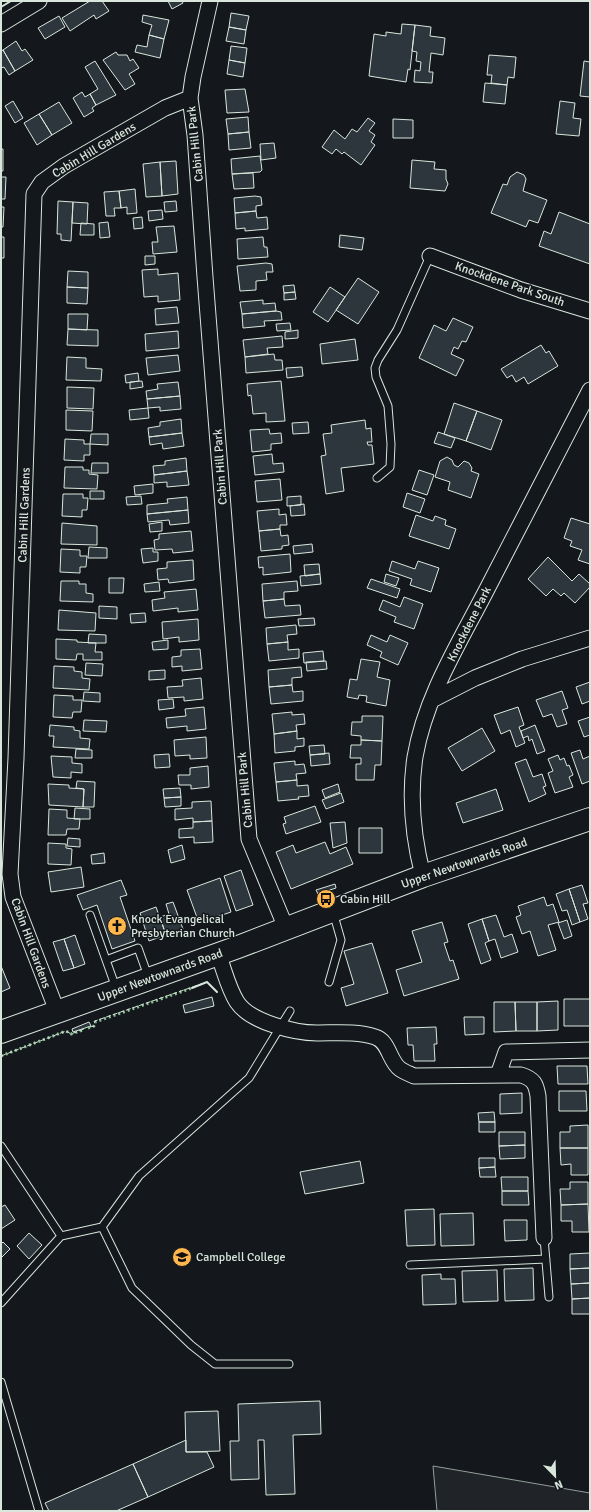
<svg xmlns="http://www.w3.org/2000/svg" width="591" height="1512" viewBox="0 0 591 1512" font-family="Signika,sans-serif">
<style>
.green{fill:#202428;stroke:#939e99}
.building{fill:#2c363c;stroke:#d8e6dc}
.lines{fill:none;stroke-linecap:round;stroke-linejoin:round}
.lane-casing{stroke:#d8e6dc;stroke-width:9}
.street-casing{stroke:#d8e6dc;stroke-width:17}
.highway-casing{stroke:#d8e6dc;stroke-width:24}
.lane{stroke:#14181c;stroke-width:7}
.street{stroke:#14181c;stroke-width:15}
.highway{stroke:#14181c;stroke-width:22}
.hedge{stroke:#8ac095;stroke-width:3;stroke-dasharray:2 3;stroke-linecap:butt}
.fence{stroke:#d8e6dc;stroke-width:1;stroke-dasharray:5 2;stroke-linecap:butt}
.wall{stroke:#d8e6dc;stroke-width:2}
.labels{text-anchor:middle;stroke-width:3;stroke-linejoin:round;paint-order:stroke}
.street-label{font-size:12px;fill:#d8e6dc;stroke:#14181c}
.poi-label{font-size:12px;fill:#d8e6dc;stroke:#14181c;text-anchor:start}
</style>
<rect width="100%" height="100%" fill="#14181c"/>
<!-- green -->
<path class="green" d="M433 1466 590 1493V1511H437Z"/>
<!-- building -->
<path class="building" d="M90 1H102L109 11 96 19 94 15 70 31 62 18Z
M168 1H182L183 3 172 9Z
M231 13 249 16 246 30 229 27Z
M143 15 169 20 164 39 149 35 152 25 142 22Z
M59 16 65 27 45 39 38 28Z
M402 24 415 25 410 70 408 69 406 82 369 76 374 34 386 36V32L401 34Z
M415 25 431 27 430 36 445 38 443 55 431 53 429 72H433L432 83 414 82 415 70 420 71 421 62 416 61 417 52 412 51Z
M229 27 246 30 244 44 226 41Z
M149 35 164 39 160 58 135 52 137 45 147 47Z
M16 41 22 51 25 49 33 60 15 71 3 50Z
M231 46 247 48 245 63 229 60Z
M3 50 15 71 9 75 4 67 1 68V51Z
M116 52 118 55H127L130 61 133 59 139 68 129 74 135 84 125 90 103 60Z
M489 55 516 57 514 78 508 77 507 85 491 83 492 75H487Z
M229 60 245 63 243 77 227 74Z
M95 61 116 95 96 105 90 94 98 89 85 67Z
M584 61 590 62V97L580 96Z
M485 83 507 85 505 104 483 102Z
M245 89 249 112 227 113 225 90Z
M82 92 85 97 90 94 96 105 92 108 94 111 84 117 73 98Z
M13 101 23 118 15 123 5 106Z
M560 101 575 103 573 118 581 119 579 136 556 134Z
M59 102 72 123 52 135 39 114Z
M39 114 52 135 37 145 24 123Z
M248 117 249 132 228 134 226 119Z
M368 118 375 123 369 131 375 135 371 142 375 145 361 165 344 152 342 154 336 149 332 154 322 147 334 130 345 139 352 129 357 132Z
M393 119 413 120V138H393Z
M249 132 251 148 229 150 228 134Z
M274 143 276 158 261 160 260 144Z
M1 149H3V171H1Z
M260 156 262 170 260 172 232 174 231 159Z
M412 160 435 162 434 169 446 170V179L448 184 445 191 410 188Z
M176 161 178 194 162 196 160 162Z
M160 162 162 196 146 197 143 164Z
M517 172 524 175 526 179 523 191 547 200 538 223 529 220 526 227 491 213 503 184 507 185 510 177Z
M253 173 254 188 234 189 232 174Z
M1 177H6L5 199H1Z
M135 189 137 213 127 214V207L121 208 119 191Z
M119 191 121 208H114L115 216H106L104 192Z
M255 196 261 197 262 205 256 206V211L235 213 234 198Z
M58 201 73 202 71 241 61 240V234H57Z
M176 201 177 211 165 212 164 202Z
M73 202 88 203 87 224 72 223Z
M1 207H4L3 227H1Z
M162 210 163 219 149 221 148 211Z
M256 211 257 218 267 217 268 229 245 231V228L236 229 235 213Z
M559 212 590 224V264L539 246 544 231 551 234Z
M142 217 143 228 134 229 133 218Z
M108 222 110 237 100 238 99 223Z
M81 223 94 224V235H80Z
M174 226 177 252 153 254 152 242H158L156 227Z
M340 235 364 238 362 250 339 247Z
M1 237H4V258H1Z
M263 237 264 247H267L268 257 238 259 237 239Z
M145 256H155V264L145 265Z
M266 263 272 264 273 272H266L267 280 256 281V290L240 291 237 266Z
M158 269V275L178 273 180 300 158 302V296L144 297 142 270Z
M68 271 88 272V288L67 287Z
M358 278 379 292 358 324 336 310Z
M294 285 295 292 284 293 283 286Z
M67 287 88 288 87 304 67 303Z
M330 287 345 297 328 322 313 312Z
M295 292 296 299 284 300V293Z
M263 300V304L275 303 276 311 242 314 240 302Z
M177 307 179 323 156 325 155 309Z
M276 311 281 312 282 320 264 321 265 326 243 328 242 314Z
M68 314H88L87 330 68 329Z
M453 318 473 327 466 342 462 341 458 349 454 347 451 354 464 360 456 376 419 358 434 325 446 331Z
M290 323 291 330 277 331 276 324Z
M68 329 98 330V346L67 345Z
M298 330V338L285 339V332Z
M178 331 179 348 146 351 145 334Z
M282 336 283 347 267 348 268 354 245 357 243 340Z
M355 339 358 360 322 364 320 344Z
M541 345 546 353 549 351 558 366 528 384 524 377 516 382 512 375 507 378 501 369Z
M274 354 275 360H282L283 370 246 373 245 357Z
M178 355 180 371 148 375 146 358Z
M67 357 86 358V368L102 369 101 381 66 380Z
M302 367 303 376 287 378 286 368Z
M138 373 139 381 126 383 125 375Z
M142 381 143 387 130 389V382Z
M281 381 285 421 266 422V413L253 414 251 395 248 396 247 384Z
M178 382 180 396 147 399 146 391 158 389 157 384Z
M67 387 94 388 93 409 67 408Z
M180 396 181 409 160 411V407L148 408 147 399Z
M454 403 477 411 466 441 444 434Z
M148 408 149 418 130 420 129 410Z
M66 410 93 411 92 431 66 430Z
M477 411 502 420 491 450 466 441Z
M181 419 182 433 149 437 148 428 160 426V422Z
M365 420 366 429 371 428 372 442H367L368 445H372L374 464 341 468 344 491 326 494 321 456 326 455 323 434 332 433 331 425Z
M308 422 309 433 293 434 292 423Z
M269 429 270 434 281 433 282 443 271 444V450L252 452 250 430Z
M438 432 455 438 451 448 434 443Z
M182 433 184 446 163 449 162 443 150 445 149 437Z
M91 434H108V445L90 444Z
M65 439 84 440V444H90V455H84V461L64 460Z
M272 454 273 464 283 463 284 472 255 475 253 456Z
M447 457 452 460 454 465 458 467 464 461 469 463 472 468 471 471 479 474 471 498 448 490 450 482 435 477 440 461Z
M186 458 187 471 154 475 153 466 165 465V461Z
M92 463H108V473H91Z
M65 467H83V470H89V474L98 475 97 489 64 488Z
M419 470 434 475 427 495 412 490Z
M187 471 189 485 167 487V482L154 483V475Z
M280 479 282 500 257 502 255 481Z
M153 484V493L135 495 134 486Z
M90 491H104V499H90Z
M407 493 425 499 420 513 403 507Z
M63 494H83V498H88L87 510H82V517L62 516Z
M141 496 142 504 127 505 126 497Z
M301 496V505L287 506V497Z
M187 497 188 510 147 514V505L168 503 167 499Z
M304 504 305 515 291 516 290 506Z
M279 509V515L286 514 287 525H280V529L259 531 257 511Z
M188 510 189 523 170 525 169 520 148 522 147 514Z
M416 515 433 521 435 516 446 520 445 525 456 529 449 549 409 536Z
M571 518 590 524V564L578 560 582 550 570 546 572 541 564 538Z
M162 522V531L150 532 149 524Z
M62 523 97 526V545L61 544Z
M280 529 281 536 288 535 289 545 282 546V549L261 551 259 531Z
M191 531 193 551 173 553 172 549 155 550 154 540 159 539V534Z
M312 544 313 552 294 554 293 546Z
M89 547 107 548V558H88Z
M153 548V552H158V561L143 563 141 549Z
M61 549 80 550V556H87L86 567H80V573L60 572Z
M290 554 291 572 263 575V567L259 568 258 557Z
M548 557 572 581 579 574 590 584V587L575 603 564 593 561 596 553 589 546 596 528 579Z
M193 560 194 580 169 583 168 579 158 580 157 569 167 568V562Z
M392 561 415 569 418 561 439 568 431 592 410 585 412 579 389 571Z
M319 564 320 574 305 576 304 565Z
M320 574 321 584 301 586 300 576Z
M386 574 399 578 396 586 384 582Z
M109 578H124L123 593H109Z
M371 579 400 589 397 598 367 588Z
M61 581H79V584H86V593L93 594V602L60 601Z
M297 581 298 591 284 592V599L263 601 262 584Z
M159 582 160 591 145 592 144 584Z
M196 589 198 610 178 612V608L153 611 152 600 165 598 164 592Z
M404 597 423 604 414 629 394 622 396 617 379 610 383 600 400 607Z
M284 599 285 606 300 605 301 615 265 618 263 601Z
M99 606 117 607V619L99 618Z
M59 610 96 613 95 631 58 630Z
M145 613 146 622 131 623 130 614Z
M314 618 315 625 299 626 298 619Z
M198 619 199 640 179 642V637L163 639 162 622Z
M296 625 297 634 287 635 288 642 267 644 266 628Z
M89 634 106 635V643H88Z
M371 635 387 642 390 635 408 643 398 665 380 657 382 652 367 645Z
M56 639 77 640V642L96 643 95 652H102V660H83V654H77L76 660 56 659Z
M168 640V649L153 650 152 642Z
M288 642V650L299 649V658L269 661 267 644Z
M200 649 202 669 182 671V666L172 667V657L181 656V650Z
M323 651 324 661 304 663 303 653Z
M361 659 380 662 377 677 390 680 386 706 366 702 367 696 359 695 358 699 347 697 350 679 357 680Z
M326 661 327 669 307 671 306 662Z
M86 663 103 664 102 676 85 675Z
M54 666 74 667V671L82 672V678L90 679 89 690 53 688Z
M301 667 302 677 292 678V685L269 687 268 670Z
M165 670V679L149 680V671Z
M201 678 203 699 184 701V697L168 698 167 687 183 686 182 680Z
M590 682V701L582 704 576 687Z
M292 685 293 692 303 691V701L271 704 269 687Z
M562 691 568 708 562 710 567 724 557 727 552 714 543 717 536 700Z
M84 692 100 693V702L83 701Z
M54 695 73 696V700H82L81 712H73L72 718 53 717Z
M173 699 174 708 159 710 158 700Z
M204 707 206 729 187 731V726L167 728 166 718 186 716 185 709Z
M518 707 524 725 519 727 525 743 516 747 510 730 501 734 494 715Z
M292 712V715L304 714 305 724 296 725 297 731 274 734 272 714Z
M362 716H383L382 741 361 740V736L351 735 352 722H362Z
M590 717V735L584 737 578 721Z
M84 720 107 721 106 732 83 731Z
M50 725 74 727V730L80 731V738L90 739 89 749 53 747 54 736H49Z
M535 725 545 751 537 754 532 739 529 741 528 736 523 738 521 731Z
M482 728 495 751 462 771 448 748Z
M297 731V739L304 738V746L295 747V751L275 753 274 734Z
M206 737 207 758 190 759V755L175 756 174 740Z
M361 740 382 741 381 765H375L374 780H356V764H361V758H350L351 745H361Z
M324 745 325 754 310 755 309 746Z
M76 749 92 750V758H75Z
M580 750 583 759 590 756V781L582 784 571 753Z
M329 753 330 764 311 766 310 755Z
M169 754 170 767 155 768 154 755Z
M558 755 560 760 564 758 567 766 569 765 573 775 569 777 573 787 555 793 548 773 553 771 548 759Z
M51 756 72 757V763L82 764V773L71 772V778L53 777Z
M526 759 533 777 542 774 546 786 543 787 546 794 529 802 515 763Z
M295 761V765L304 764 306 773 296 774 297 780 276 782 274 763Z
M208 766 209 787 191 789V785H179L178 775H190V768Z
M297 780V786L308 785 309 796 298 797 299 799 278 801 276 782Z
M77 781 95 782 94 807H83L84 789 76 788Z
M48 784 69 785V788L84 789 83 807 49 805Z
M338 784 340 792 325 798 322 790Z
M180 788 181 797 164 798 163 789Z
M496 789 503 810 463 823 456 803Z
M341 793 344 802 326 809 322 800Z
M181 797V806L165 807 164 798Z
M211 801 212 821 193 822V818L175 820V809L192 808V802Z
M315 806 321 822 286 834 283 824 286 823 284 817Z
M75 808 90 809V819H74Z
M49 809 67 810V818L80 819 79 829H67L66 835H48Z
M212 821 213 842 194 843V837L179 838V829L193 828V822Z
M345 822 347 843 333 848 330 823Z
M359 828H382V853H359Z
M68 838 80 839V847L67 846Z
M325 842 330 854 346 847 353 864 291 889 276 852 293 845 296 853Z
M48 843 66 844V848L72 849 71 865 48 864Z
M182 845 185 859 171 863 168 850Z
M104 853 105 863 92 864 91 855Z
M81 867 84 887 51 892 48 872Z
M241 870 253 905 236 911 224 876Z
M220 878 231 912 199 923 187 890Z
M121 880 127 895 120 897 135 941 112 949 97 905 83 910 77 895Z
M335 884 336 888 318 894 316 890Z
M582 885 588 903 583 904 588 919 580 922 569 889Z
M569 889 580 922 572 925 567 910 562 911 556 894Z
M544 897 547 906 553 904 559 922 548 925 556 950 538 956 530 931 522 934 516 917 521 915 518 906Z
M173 902 183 929 166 935 160 917 169 914 166 904Z
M156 907 166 935 149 941 140 913Z
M496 915 504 937 512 934 518 952 501 958 495 939 489 941 482 919Z
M482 919 489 941 485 943 491 960 481 964 468 924Z
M567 920 572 936 564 939 558 923Z
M442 922 448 942 444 943 450 961 453 960 459 979 404 996 396 970 422 962 412 931Z
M75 935 85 964 74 968 64 939Z
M64 939 74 968 63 971 53 942Z
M372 943 388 993 346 1006 341 988 354 984 344 951Z
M1 966 10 988 1 992Z
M212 997 214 1006 185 1013 183 1005Z
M564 999H590V1026H564Z
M558 1001V1030L537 1031V1002Z
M494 1002H515L516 1031 494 1032Z
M515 1002H537V1031H516Z
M464 1017H484V1034L465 1035Z
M89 1022 91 1026 73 1032 72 1029Z
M436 1027 437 1044H434L435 1061H414L413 1045H408L407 1028Z
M557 1066H587L588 1084H558Z
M559 1091H586L587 1111H559Z
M522 1093V1113L500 1114V1094Z
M494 1112 495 1122H479L478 1113Z
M479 1122H495V1132H479Z
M588 1125V1148H560V1132H570V1126Z
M499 1132H525V1145L499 1146Z
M525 1145V1158L500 1159 499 1146Z
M560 1148H588V1175H571V1164L561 1165Z
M479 1158H495V1167L479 1168Z
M360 1161 364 1183 305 1194 300 1172Z
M495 1167 496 1177H480L479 1168Z
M501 1177H528V1191H502Z
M570 1182H588V1204L561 1205 560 1189H570Z
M502 1191H528L529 1205H502Z
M588 1204 589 1232H572V1221H561V1205Z
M5 1205 15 1220 1 1229V1207Z
M434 1209 435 1245 407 1246 405 1210Z
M473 1213 474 1245 441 1246 440 1214Z
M504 1220H527V1240L505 1241Z
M29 1233 42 1245 29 1259 17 1246Z
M3 1242 10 1249 1 1258V1244Z
M590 1253V1268L570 1269V1254Z
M533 1268 534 1300 505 1301 504 1269Z
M590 1268V1283L571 1284 570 1269Z
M497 1270 498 1301 463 1302 462 1271Z
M441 1274V1279H455L456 1304 423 1305 422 1275Z
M590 1283V1298L572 1299 571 1284Z
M590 1298V1314H572V1299Z
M320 1401 321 1434 293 1435 295 1494 266 1495 264 1440H258L259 1479 231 1480 230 1441H239L238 1404Z
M218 1411 220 1451 186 1452 185 1412Z
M186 1440V1452H207L214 1467 148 1497 133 1464Z
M133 1464 148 1497 116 1511H49L45 1503Z"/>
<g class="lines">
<!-- lane casing -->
<g class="lane-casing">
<path id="lane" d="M377 478 390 467 391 444 388 406 376 377 375 368 378 360 397 330 430 256
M90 915 116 988
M106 960 138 948 148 976
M329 982 341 940 333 912
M1 1146 61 1236 1 1303
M102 1227 132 1288 191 1345 215 1364H289
M61 1236 102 1227 139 1176 249 1078 290 1011
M544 1238 549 1297
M410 1265 546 1259
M1 1382 39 1511"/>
</g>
<!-- street casing -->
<g class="street-casing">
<path id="street" d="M210 1 193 77 190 98 195 135 205 277 249 839 286 928
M1 24 39 1
M430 256 521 290 590 311
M432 700 475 678 522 659 590 638
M423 876C413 837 409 797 415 757 425 698 458 645 485 593 520 525 555 458 590 390
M218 954C224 969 228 988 237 1002 250 1022 295 1033 317 1033 336 1033 357 1031 375 1037 389 1041 389 1061 400 1069 404 1072 410 1074 414 1076L521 1075C534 1079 536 1084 538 1096L544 1238
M57 1011 13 897 10 874 16 758 34 194 42 182 64 166 165 108 190 98
M498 1075 506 1052 590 1050"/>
</g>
<!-- highway casing -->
<g class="highway-casing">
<path id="highway" d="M1 1032 238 947 423 876 590 819"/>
</g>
<!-- lane -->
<use href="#lane" class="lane"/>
<!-- street -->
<use href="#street" class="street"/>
<!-- highway -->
<use href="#highway" class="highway"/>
<!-- hedge -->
<path class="hedge" d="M88 1028 94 1026 95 1022 192 988
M1 1056 66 1031 71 1034 83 1030"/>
<!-- fence -->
<path class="fence" d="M90 1027 94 1026 95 1021 207 982 217 992
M1 1056 66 1031 71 1034 84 1029"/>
<!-- wall -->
<path class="wall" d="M1 7 11 1
M192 988 207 982 217 992"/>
</g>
<!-- icons -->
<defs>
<g id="bus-disc" transform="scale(1)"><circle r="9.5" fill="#ffb74d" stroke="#14181c"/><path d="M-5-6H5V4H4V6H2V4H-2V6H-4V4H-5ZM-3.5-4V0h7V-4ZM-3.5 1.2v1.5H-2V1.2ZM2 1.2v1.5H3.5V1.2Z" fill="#111"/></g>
<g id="church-disc" transform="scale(1)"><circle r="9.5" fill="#ffb74d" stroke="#14181c"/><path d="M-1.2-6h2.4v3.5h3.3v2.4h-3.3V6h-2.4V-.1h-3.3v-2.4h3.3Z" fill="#111"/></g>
<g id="school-disc" transform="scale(1)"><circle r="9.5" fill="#ffb74d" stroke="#14181c"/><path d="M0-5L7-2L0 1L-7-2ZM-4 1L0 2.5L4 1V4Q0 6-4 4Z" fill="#111"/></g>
</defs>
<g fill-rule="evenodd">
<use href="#bus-disc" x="326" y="899"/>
<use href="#church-disc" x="117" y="926"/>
<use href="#school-disc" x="182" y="1257"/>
</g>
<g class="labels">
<!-- street labels -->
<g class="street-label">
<text transform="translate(195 144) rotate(-96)" y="4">Cabin Hill Park</text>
<text transform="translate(94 150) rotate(-31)" y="4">Cabin Hill Gardens</text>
<text transform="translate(510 284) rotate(19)" y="4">Knockdene Park South</text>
<text transform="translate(220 467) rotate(-94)" y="4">Cabin Hill Park</text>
<text transform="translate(24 515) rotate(-88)" y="4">Cabin Hill Gardens</text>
<text transform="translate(469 624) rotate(-63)" y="4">Knockdene Park</text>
<text transform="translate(245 790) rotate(-95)" y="4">Cabin Hill Park</text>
<text transform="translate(464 863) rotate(-19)" y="4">Upper Newtownards Road</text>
<text transform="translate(31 943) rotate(70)" y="4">Cabin Hill Gardens</text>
<text transform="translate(160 975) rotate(-20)" y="4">Upper Newtownards Road</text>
</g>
<!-- poi labels -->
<g class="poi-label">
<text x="340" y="903">Cabin Hill</text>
<text x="131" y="923">Knock Evangelical<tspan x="131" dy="14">Presbyterian Church</tspan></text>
<text x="196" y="1261">Campbell College</text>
</g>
</g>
<!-- border -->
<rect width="591" height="1512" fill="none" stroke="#d8e6dc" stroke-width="4"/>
<!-- north arrow -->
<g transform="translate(555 1476) rotate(157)" stroke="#14181c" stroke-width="3" paint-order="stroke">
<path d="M0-3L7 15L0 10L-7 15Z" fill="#d8e6dc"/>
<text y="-6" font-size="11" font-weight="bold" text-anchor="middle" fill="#d8e6dc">N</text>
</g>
</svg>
